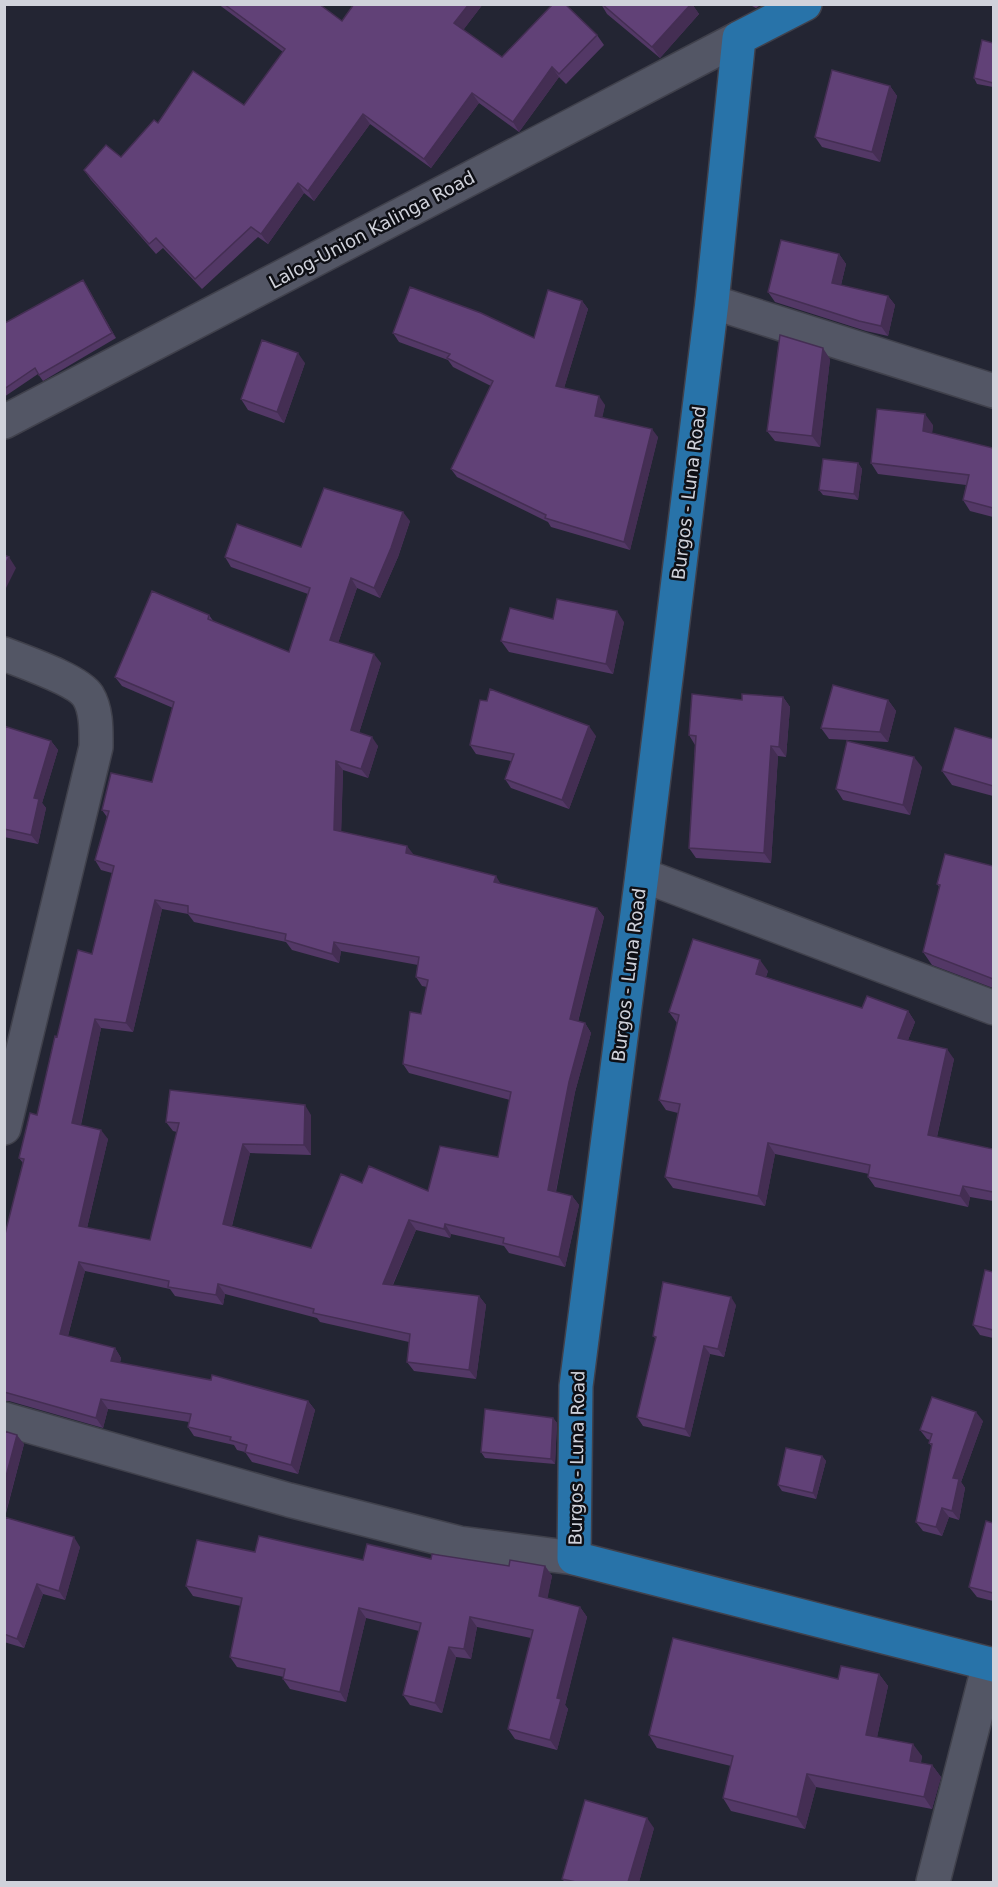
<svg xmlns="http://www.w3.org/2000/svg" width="998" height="1887" viewBox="0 0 998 1887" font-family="'DejaVu Sans',sans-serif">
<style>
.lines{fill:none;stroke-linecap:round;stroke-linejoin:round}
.minor-casing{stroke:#40414c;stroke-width:36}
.major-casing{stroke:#40414c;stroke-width:36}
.minor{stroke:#535665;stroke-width:33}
.major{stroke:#2873a9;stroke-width:33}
.wall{fill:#533866;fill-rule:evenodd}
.shaded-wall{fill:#442e53}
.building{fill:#614177;stroke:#442e53;stroke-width:1.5;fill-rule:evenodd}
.labels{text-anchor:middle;stroke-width:5;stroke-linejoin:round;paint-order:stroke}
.street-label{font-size:18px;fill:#d0d2db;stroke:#0e0f15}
</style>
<rect width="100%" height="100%" fill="#232533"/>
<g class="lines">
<!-- minor casing -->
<g class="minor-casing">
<path id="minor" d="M712 302 994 391
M4 422 739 38
M4 654C24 662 78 680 88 696 97 711 96 731 96 747L4 1128
M642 875 994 1008
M4 1419 289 1500 459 1543 574 1558
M933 1882 989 1664"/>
</g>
<!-- major casing -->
<g class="major-casing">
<path id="major" d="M805 4 739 38 712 302 642 875 576 1386 574 1558 994 1665"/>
</g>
<!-- minor -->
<use href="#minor" class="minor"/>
<!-- major -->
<use href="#major" class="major"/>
</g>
<!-- wall -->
<path class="wall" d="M218 4H319L342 21 354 4H483L463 30 502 57 597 35 604 45 566 84 559 77 519 132 479 103 431 168 370 124 314 201 304 193 268 244 258 237 202 289 163 248 156 254 91 180 84 170 121 157 158 123 244 105 283 52Z
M601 4H692L699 14 660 58 607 14Z
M748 4H762L756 8Z
M993 43V87L977 84 974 78Z
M890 86 897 96 880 162 822 147 815 137Z
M839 254 846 264 841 285 888 296 895 305 888 336 866 331 775 302 768 292Z
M83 280 116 338 43 381 38 374 4 397V320L6 322Z
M582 301 588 309 564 388 605 405 602 417 658 437 630 550 551 527 548 522 457 477 451 469 491 386 453 367 448 360 399 342 393 333 534 338Z
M830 359 820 447 775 441 767 431Z
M305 363 284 423 248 410 241 399Z
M933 425 932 433 993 448V517L970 511 963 500 966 485 878 474 871 463Z
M858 463 862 469 858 500 823 495 819 490Z
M410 521 398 557 380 598 357 588 338 643 381 663 359 733 378 746 368 778 343 770 341 832 501 884 597 908 604 917 578 1022 585 1023 591 1033 575 1092 556 1192 572 1196 579 1205 565 1267 509 1253 504 1246 451 1234 450 1238 416 1230 393 1285 479 1296 486 1305 476 1379 414 1371 407 1362 409 1342 320 1322 317 1318 225 1294 223 1305 175 1296 170 1289 85 1271 68 1336 115 1348 121 1358 120 1363 308 1401 315 1410 298 1474 252 1462 245 1452 237 1450 234 1445 194 1436 188 1427 189 1422 108 1409 103 1428 9 1401H4V1238L23 1163 19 1158 37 1115 57 1037 92 954 112 873 101 870 95 860 107 817 102 810 152 782 173 708 122 686 115 677 209 615 214 622 289 652 308 594 231 567 225 557 301 547ZM162 909 188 914 194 922 286 942 292 950 339 963 341 951 418 965 416 977 422 986 427 987 421 1014 403 1064 409 1073 510 1100 498 1157 428 1191 362 1183 311 1248 232 1226 250 1153 311 1155V1115L166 1122 173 1131 177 1132 150 1240 87 1228 108 1139 81 1125 101 1028 133 1032Z
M553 619 624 622 613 674 509 652 501 641Z
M783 697 790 707 786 757 778 756 771 863 696 858 689 848 695 745 689 735 742 700Z
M888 700 896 711 888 742 829 739 821 728Z
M4 726 51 741 58 750 42 803 46 808 38 844 4 837Z
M596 736 569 809 511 788 505 779 511 761 476 754 470 745Z
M993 739V796L952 785 942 771Z
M922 767 910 815 843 800 836 789Z
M993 866V988L932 965 923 952 940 888 937 884Z
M768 971 766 977 862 1008 908 1011 915 1022 908 1040 954 1059 937 1137 993 1149V1201L970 1197 968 1207 875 1187 868 1177 869 1174 775 1154 765 1206 673 1188 665 1177 678 1113 666 1110 659 1100 677 1023 669 1012Z
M993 1272V1338L980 1335 973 1325Z
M736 1305 724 1357 710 1354 690 1437 643 1426 637 1417 656 1339 653 1336Z
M553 1418 557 1423 555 1464 485 1458 481 1452Z
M983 1421 961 1482 965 1488 959 1520 949 1517 942 1536 923 1531 916 1522 932 1447 929 1443 930 1440 927 1439 920 1430Z
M4 1431 24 1444 5 1517 80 1547 65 1600 43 1594 24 1648 4 1642Z
M822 1456 826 1461 816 1499 782 1491 778 1485Z
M993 1523V1601L977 1597 969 1587Z
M255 1552 363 1560 431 1559 509 1566H545L552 1576 547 1598 580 1607 587 1617 565 1705 568 1709 557 1750 515 1739 508 1729 531 1638 477 1627 471 1659 456 1657 442 1713 410 1705 403 1695 419 1631 366 1618 346 1702 290 1689 283 1679 284 1677 237 1667 230 1657 241 1606 193 1596 186 1586Z
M879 1674 888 1686 877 1737 922 1756 921 1763 932 1765 941 1777 932 1809 816 1787 805 1829 731 1811 723 1798 731 1766 657 1748 649 1735 838 1679Z
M654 1828 639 1882H565L562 1879Z"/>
<!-- shaded-wall -->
<path class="shaded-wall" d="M469 4H483L461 33 454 23Z
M691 4H692L699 14 660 58 652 47Z
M552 67 559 77 519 132 513 122Z
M890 86 897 96 880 162 872 152Z
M472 93 479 103 431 168 424 159Z
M363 114 370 124 314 201 308 191Z
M298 183 304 193 268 244 261 234Z
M839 254 846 264 839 293 832 283Z
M83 280 87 286 116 338 112 333Z
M888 296 895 305 888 336 881 326Z
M582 301 588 309 562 395 556 386Z
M823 348 830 359 820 447 812 436Z
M298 353 305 363 284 423 277 412Z
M599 396 605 405 601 424 595 416Z
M925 414 933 425 931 442 923 431Z
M652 429 658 437 630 550 624 542Z
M858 463 862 469 858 500 854 494Z
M403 512 410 521 398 557 380 598 374 588Z
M9 557 16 568 4 592V566Z
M351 578 357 588 336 649 330 640Z
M617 611 624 622 613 674 606 664Z
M374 654 381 663 357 739 351 730Z
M783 697 790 707 786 757 779 747Z
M888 700 896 711 888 742 880 732Z
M589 726 596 736 569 809 562 800Z
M372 737 378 746 368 778 361 769Z
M51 741 58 750 42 803 46 808 38 844 31 835 34 798Z
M771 746 778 756 771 863 764 853Z
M914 757 922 767 910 815 903 805Z
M336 761 343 770 341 840 334 830Z
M407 846 414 855 406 853Z
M496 876 502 886 494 882Z
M155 900 162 909 133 1032 126 1023Z
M597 908 604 917 576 1029 570 1019Z
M334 942 341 951 339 963 332 954Z
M760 960 768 971 763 984 756 974Z
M908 1011 915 1022 905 1048 898 1038Z
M95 1019 101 1028 79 1133 72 1123Z
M585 1023 591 1033 575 1092 554 1200 548 1190 569 1082Z
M947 1049 954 1059 935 1145 928 1135Z
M305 1105 311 1115V1155L304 1145Z
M101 1130 108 1139 85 1236 79 1226Z
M768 1143 775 1154 765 1206 758 1196Z
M243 1144 250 1153 230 1233 223 1224Z
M963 1186 970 1197 968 1207 960 1196Z
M572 1196 579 1205 565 1267 559 1257Z
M409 1220 416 1230 389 1293 383 1284Z
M445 1224 451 1234 450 1238 444 1229Z
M79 1262 85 1271 66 1343 60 1334Z
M218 1284 225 1294 223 1305 216 1295Z
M479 1296 486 1305 476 1379 469 1370Z
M731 1297 736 1305 724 1357 718 1349Z
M704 1346 710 1354 690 1437 685 1429Z
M115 1348 121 1358 118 1370 111 1361Z
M101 1399 108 1409 103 1428 96 1418Z
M308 1401 315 1410 298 1474 291 1465Z
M976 1412 983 1421 961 1482 965 1488 959 1520 952 1511 953 1478Z
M553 1418 557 1423 555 1464 551 1459Z
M17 1435 24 1444 4 1519V1484Z
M822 1456 826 1461 816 1499 813 1493Z
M942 1508 949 1517 942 1536 936 1527Z
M74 1537 80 1547 65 1600 59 1591Z
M545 1566 552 1576 546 1606 539 1596Z
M37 1584 43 1594 24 1648 17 1639Z
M580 1607 587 1617 565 1705 568 1709 557 1750 550 1740 557 1698Z
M359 1608 366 1618 346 1702 340 1692Z
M470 1617 477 1627 471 1659 464 1649Z
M449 1647 456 1657 442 1713 435 1703Z
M879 1674 888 1686 875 1747 866 1735Z
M913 1744 922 1756 918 1773 910 1761Z
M932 1765 941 1777 932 1809 924 1797Z
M807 1774 816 1787 805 1829 797 1817Z
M647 1818 654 1828 639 1882H628Z"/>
<!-- building -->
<path class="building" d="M224 4H319L342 21 354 4H469L454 23 502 57 553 4H565L597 35 559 74 552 67 513 122 472 93 424 159 363 114 308 191 298 183 261 234 251 227 195 279 156 238 149 244 84 170 106 145 121 157 154 120 158 123 193 71 244 105 285 49Z
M602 4H691L652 47Z
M982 40 993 43V83L974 78Z
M832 70 890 86 872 152 815 137Z
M781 240 839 254 832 283 888 296 881 326 859 321 768 292Z
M83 280 112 333 39 375 35 368 4 389V321L5 323Z
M410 287 481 313 534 338 548 290 582 301 556 386 599 396 595 416 652 429 624 542 545 518 546 515 451 469 493 381 447 358 450 354 393 333Z
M780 335 823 348 812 436 767 431Z
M262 340 298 353 277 412 241 399Z
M877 409 925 414 923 431 993 448V508L963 500 969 475 871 463Z
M823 459 858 463 854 494 819 490Z
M324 488 403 512 391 548 374 588 351 578 330 640 374 654 351 730 372 737 361 769 336 761 334 830 407 846 406 853 496 876 494 882 597 908 570 1019 585 1023 569 1082 548 1190 572 1196 559 1257 503 1243 504 1238 445 1224 444 1229 409 1220 383 1284 479 1296 469 1370 407 1362 410 1334 313 1313 314 1309 218 1284 216 1295 168 1287 169 1281 79 1262 60 1334 115 1348 111 1361 211 1380 212 1375 308 1401 291 1465 245 1452 247 1445 230 1440 231 1437 188 1427 191 1414 101 1399 96 1418 4 1392V1238L24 1159 19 1158 30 1113 37 1115 55 1036 57 1037 78 950 92 954 114 866 95 860 109 811 102 810 111 773 152 782 174 702 115 677 152 591 209 615 208 619 289 652 310 588 225 557 237 524 301 547ZM155 900 188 906V913L286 934 285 940 332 954 334 942 419 957 416 977 428 980 421 1014 410 1012 403 1064 511 1092 498 1157 440 1146 428 1191 369 1166 362 1183 341 1174 311 1248 223 1224 243 1144 304 1145 305 1105 170 1090 166 1122 179 1123 150 1240 79 1226 101 1130 72 1123 95 1019 126 1023Z
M4 555 9 557 4 566Z
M557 599 617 611 606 664 501 641 510 608 553 619Z
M833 685 888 700 880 732 821 728Z
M490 689 589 726 562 800 505 779 514 754 470 745 480 700 487 701Z
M692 694 742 700V694L783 697 779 747 771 746 764 853 689 848 696 736 689 735Z
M4 726 51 741 34 798 39 799 31 835 4 829Z
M955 728 993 739V786L942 771Z
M847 741 914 757 903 805 836 789Z
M945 854 993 866V979L923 952 940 885 937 884Z
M693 939 760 960 756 974 862 1008 867 996 908 1011 898 1038 947 1049 928 1135 993 1149V1192L963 1186 960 1196 868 1177 870 1165 768 1143 758 1196 665 1177 680 1104 659 1100 679 1015 669 1012Z
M985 1270 993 1272V1330L973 1325Z
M663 1282 731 1297 718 1349 704 1346 685 1429 637 1417 656 1337 653 1336Z
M932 1397 976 1412 953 1478 959 1479 952 1511 942 1508 936 1527 916 1522 932 1444 929 1443 932 1434 920 1430Z
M485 1409 553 1418 551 1459 481 1452Z
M4 1431 17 1435 4 1484Z
M786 1448 822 1456 813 1493 778 1485Z
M4 1517 74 1537 59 1591 37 1584 17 1639 4 1634Z
M986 1521 993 1523V1593L969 1587Z
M259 1536 363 1560 367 1544 431 1559 432 1554 509 1566 510 1560 545 1566 539 1596 580 1607 557 1698 561 1699 550 1740 508 1729 533 1630 470 1617 464 1649 449 1647 435 1703 403 1695 421 1623 359 1608 340 1692 283 1679 285 1669 230 1657 242 1598 186 1586 197 1540 255 1552Z
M673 1638 838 1679 841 1666 879 1674 866 1735 913 1744 910 1761 932 1765 924 1797 807 1774 797 1817 723 1798 733 1756 649 1735Z
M585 1800 647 1818 628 1882H576L562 1879Z"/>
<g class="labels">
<!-- street labels -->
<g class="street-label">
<text transform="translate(372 230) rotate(-28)" y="6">Lalog-Union Kalinga Road</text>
<text transform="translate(689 493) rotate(-83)" y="6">Burgos - Luna Road</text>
<text transform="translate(629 975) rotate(-83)" y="6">Burgos - Luna Road</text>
<text transform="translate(577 1458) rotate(-89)" y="6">Burgos - Luna Road</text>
</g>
</g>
<!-- border -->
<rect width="998" height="1887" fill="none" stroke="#d0d2db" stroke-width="12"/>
</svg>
